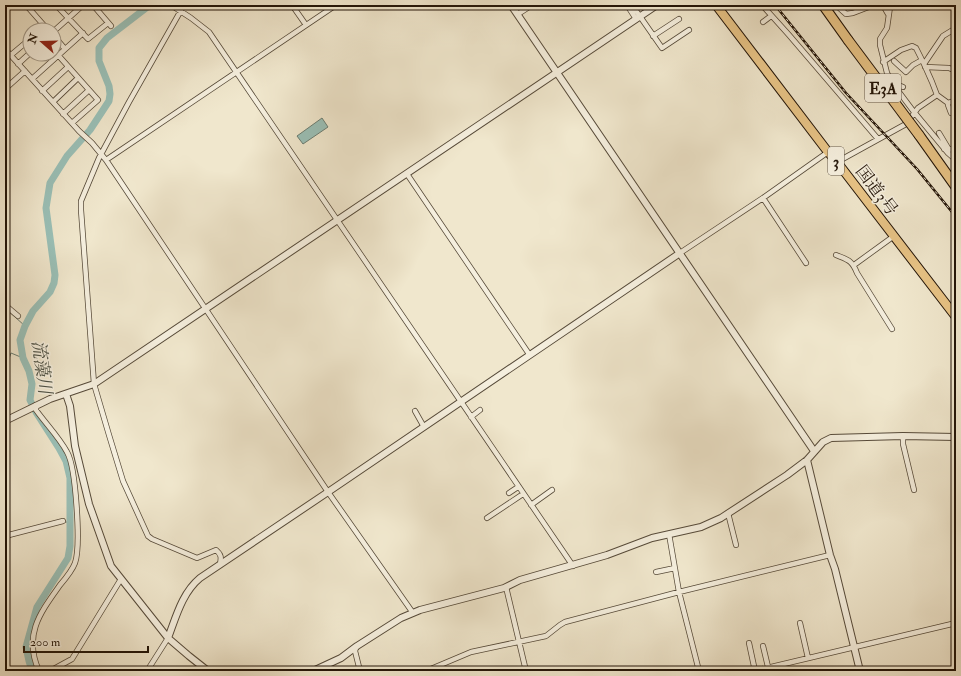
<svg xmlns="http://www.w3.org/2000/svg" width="961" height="676" viewBox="0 0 961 676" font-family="'IM FELL Double Pica','Noto Serif JP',serif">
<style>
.water{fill:#9ac0b7;stroke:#6a7c71}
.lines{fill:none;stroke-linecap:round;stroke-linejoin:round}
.stream{stroke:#6a7c71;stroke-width:1}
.river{stroke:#9ac0b7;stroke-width:7}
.minor-casing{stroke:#564a39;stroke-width:6}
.tertiary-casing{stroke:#564a39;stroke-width:8}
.trunk-casing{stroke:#231508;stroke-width:10}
.motorway-casing{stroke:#231508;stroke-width:11}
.minor{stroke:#f5efde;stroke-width:4.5}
.tertiary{stroke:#f5efde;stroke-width:6}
.trunk{stroke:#e8c486;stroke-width:8}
.motorway{stroke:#e8c486;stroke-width:9}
.rail-casing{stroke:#231508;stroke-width:2.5}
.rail{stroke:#f5efde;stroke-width:1;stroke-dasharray:3;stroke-linecap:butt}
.motorway-bridge-casing{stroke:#231508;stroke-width:11;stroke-linecap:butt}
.motorway-bridge{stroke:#e8c486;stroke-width:9}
.labels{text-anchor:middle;stroke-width:3;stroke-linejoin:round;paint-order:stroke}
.shield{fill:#f5efde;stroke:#625648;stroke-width:1}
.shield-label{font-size:16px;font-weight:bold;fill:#231508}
.street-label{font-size:17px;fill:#231508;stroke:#f5efde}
.water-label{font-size:18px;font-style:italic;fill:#4d5145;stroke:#f5efde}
</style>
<rect width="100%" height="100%" fill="#f0e7cd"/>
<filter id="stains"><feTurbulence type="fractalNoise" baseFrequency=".005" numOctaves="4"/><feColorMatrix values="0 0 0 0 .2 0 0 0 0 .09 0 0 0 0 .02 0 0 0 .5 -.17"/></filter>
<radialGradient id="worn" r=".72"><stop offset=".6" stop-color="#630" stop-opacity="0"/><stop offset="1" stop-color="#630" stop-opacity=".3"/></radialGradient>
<!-- water -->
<path class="water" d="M322 118 328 127 303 144 297 136Z"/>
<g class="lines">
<!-- stream -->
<path class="stream" d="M5 308 25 326
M5 370 11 353 23 358
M65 522H67L70 525
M5 538 12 536"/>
<!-- river -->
<path class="river" d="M32 671 29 661 26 647 37 607 68 558 70 546V478L66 461 59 448 36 412 30 400 32 384 29 371 23 358 20 340 25 326 33 311 50 292 54 283 55 275 46 208 50 183 67 156 90 130 109 101 110 94 109 86 99 61V48L107 38 150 5"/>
<!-- minor casing -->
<g class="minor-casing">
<path id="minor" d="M26 5 48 30
M56 5 88 39 108 23
M93 5 111 26
M171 5 191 18 209 32 573 566
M184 5 129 102 99 158 81 201V210L94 384 109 435 123 481 148 536 152 539 197 558 216 550C222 555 221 558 220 565
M292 5 306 25
M627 5 636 19
M632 5 662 48 689 30
M762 5 789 35 878 139
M836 5 846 14 853 13 874 5
M853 5 857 6 860 5
M882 5 884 7 888 14
M889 5 890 7 887 28 880 39V45L887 73 893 84 914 112 948 153 956 160
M518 14 532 5
M763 22 771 16
M956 28 943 36 924 64 932 82 937 95 948 103 956 100
M54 31 83 5
M54 36 65 49
M653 36 679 19
M5 49 79 131 92 143 106 160 328 492 413 613
M11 55 30 39
M58 55 98 100 72 123
M894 61 906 72 913 65 922 60
M883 62 901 50 912 46 916 48 924 64
M18 64 30 53
M925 67 949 68 956 71
M32 79 83 33
M891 82 903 87
M5 89 25 71
M42 91 68 67
M53 102 78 78
M948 103V105L951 113
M63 114 89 90
M939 133 948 148 944 149
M948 148 956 152
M106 160 336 5
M837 162 906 124 918 108 937 95
M407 174 529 354
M763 198 806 263
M680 253 763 198 828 152
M836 255C848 260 852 260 857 273L892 329
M854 265 894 236
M5 305 18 316
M36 405V410C46 424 59 437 67 452 76 467 81 546 75 563 72 571 66 578 60 585 40 613 23 635 39 671
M415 411 424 427
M471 417 480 410
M903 436V444L914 490
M509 493 518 487
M531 505 552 490
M728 513 736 545
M487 518 523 494
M669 534 679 592 699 671
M5 536 63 521
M656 572 675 568
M506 587 526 671
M800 623 808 658
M749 643 755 671
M763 646 769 671
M356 647 355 651 360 671
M50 671 72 659 121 579
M147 671 168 638
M426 671 471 652 546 636 560 625 565 622 679 592 830 555
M754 671 956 623"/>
</g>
<!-- tertiary casing -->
<g class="tertiary-casing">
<path id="tertiary" d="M511 5 814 451
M66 394 70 406 75 446 89 504 111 566 168 638 189 656 208 671
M5 419H9L50 399 94 384 657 5
M807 460 830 555 835 569 860 671
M168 638C176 617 182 593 200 578L328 492 680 253
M313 671 341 658 357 646 401 618 420 610 504 588 520 580 607 555 652 538 701 527 721 518 787 475 807 460 823 442 831 438 903 436 956 437"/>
</g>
<!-- trunk casing -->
<g class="trunk-casing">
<path id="trunk" d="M716 5 828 152 837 162 956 317"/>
</g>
<!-- motorway casing -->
<g class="motorway-casing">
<path id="motorway" d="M823 5 848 40
M919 135 956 187"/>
</g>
<!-- minor -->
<use href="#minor" class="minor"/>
<!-- tertiary -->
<use href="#tertiary" class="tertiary"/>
<!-- trunk -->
<use href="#trunk" class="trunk"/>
<!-- motorway -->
<use href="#motorway" class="motorway"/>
<!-- rail casing -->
<g class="rail-casing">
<path id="rail" d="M775 5 846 93 917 169 956 217"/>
</g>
<!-- rail -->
<use href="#rail" class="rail"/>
<!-- motorway-bridge casing -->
<g class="motorway-bridge-casing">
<path id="motorway-bridge" d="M848 40 919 135"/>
</g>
<!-- motorway-bridge -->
<use href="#motorway-bridge" class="motorway-bridge"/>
</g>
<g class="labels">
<!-- shield labels -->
<g class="shield">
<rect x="865" y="74" width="36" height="28" rx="3"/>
<rect x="828" y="147" width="16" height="28" rx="3"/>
</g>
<g class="shield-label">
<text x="883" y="94">E3A</text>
<text x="836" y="167">3</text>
</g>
<!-- street labels -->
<g class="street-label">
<text transform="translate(877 190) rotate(53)" y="6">国道3号</text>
</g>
<!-- water labels -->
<g class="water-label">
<text transform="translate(42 367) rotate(82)" y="6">流藻川</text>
</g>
</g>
<!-- margin -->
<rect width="961" height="676" fill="none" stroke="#f0e7cd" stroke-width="20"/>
<rect x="6" y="6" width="949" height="664" fill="none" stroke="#231508" stroke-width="2"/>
<rect x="10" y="10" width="941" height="656" fill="none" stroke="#231508"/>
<!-- north arrow -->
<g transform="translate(42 42) rotate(290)"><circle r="19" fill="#f5efde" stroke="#a19888"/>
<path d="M0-3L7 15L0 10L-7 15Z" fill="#8f2418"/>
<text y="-6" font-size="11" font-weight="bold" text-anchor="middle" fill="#231508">N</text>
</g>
<!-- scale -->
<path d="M24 646v6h124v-6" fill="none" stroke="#231508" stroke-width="2"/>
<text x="30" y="646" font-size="12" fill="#231508" stroke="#f5efde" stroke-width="3" paint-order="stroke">200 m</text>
<rect width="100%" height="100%" filter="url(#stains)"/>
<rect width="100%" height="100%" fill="url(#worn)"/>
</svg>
